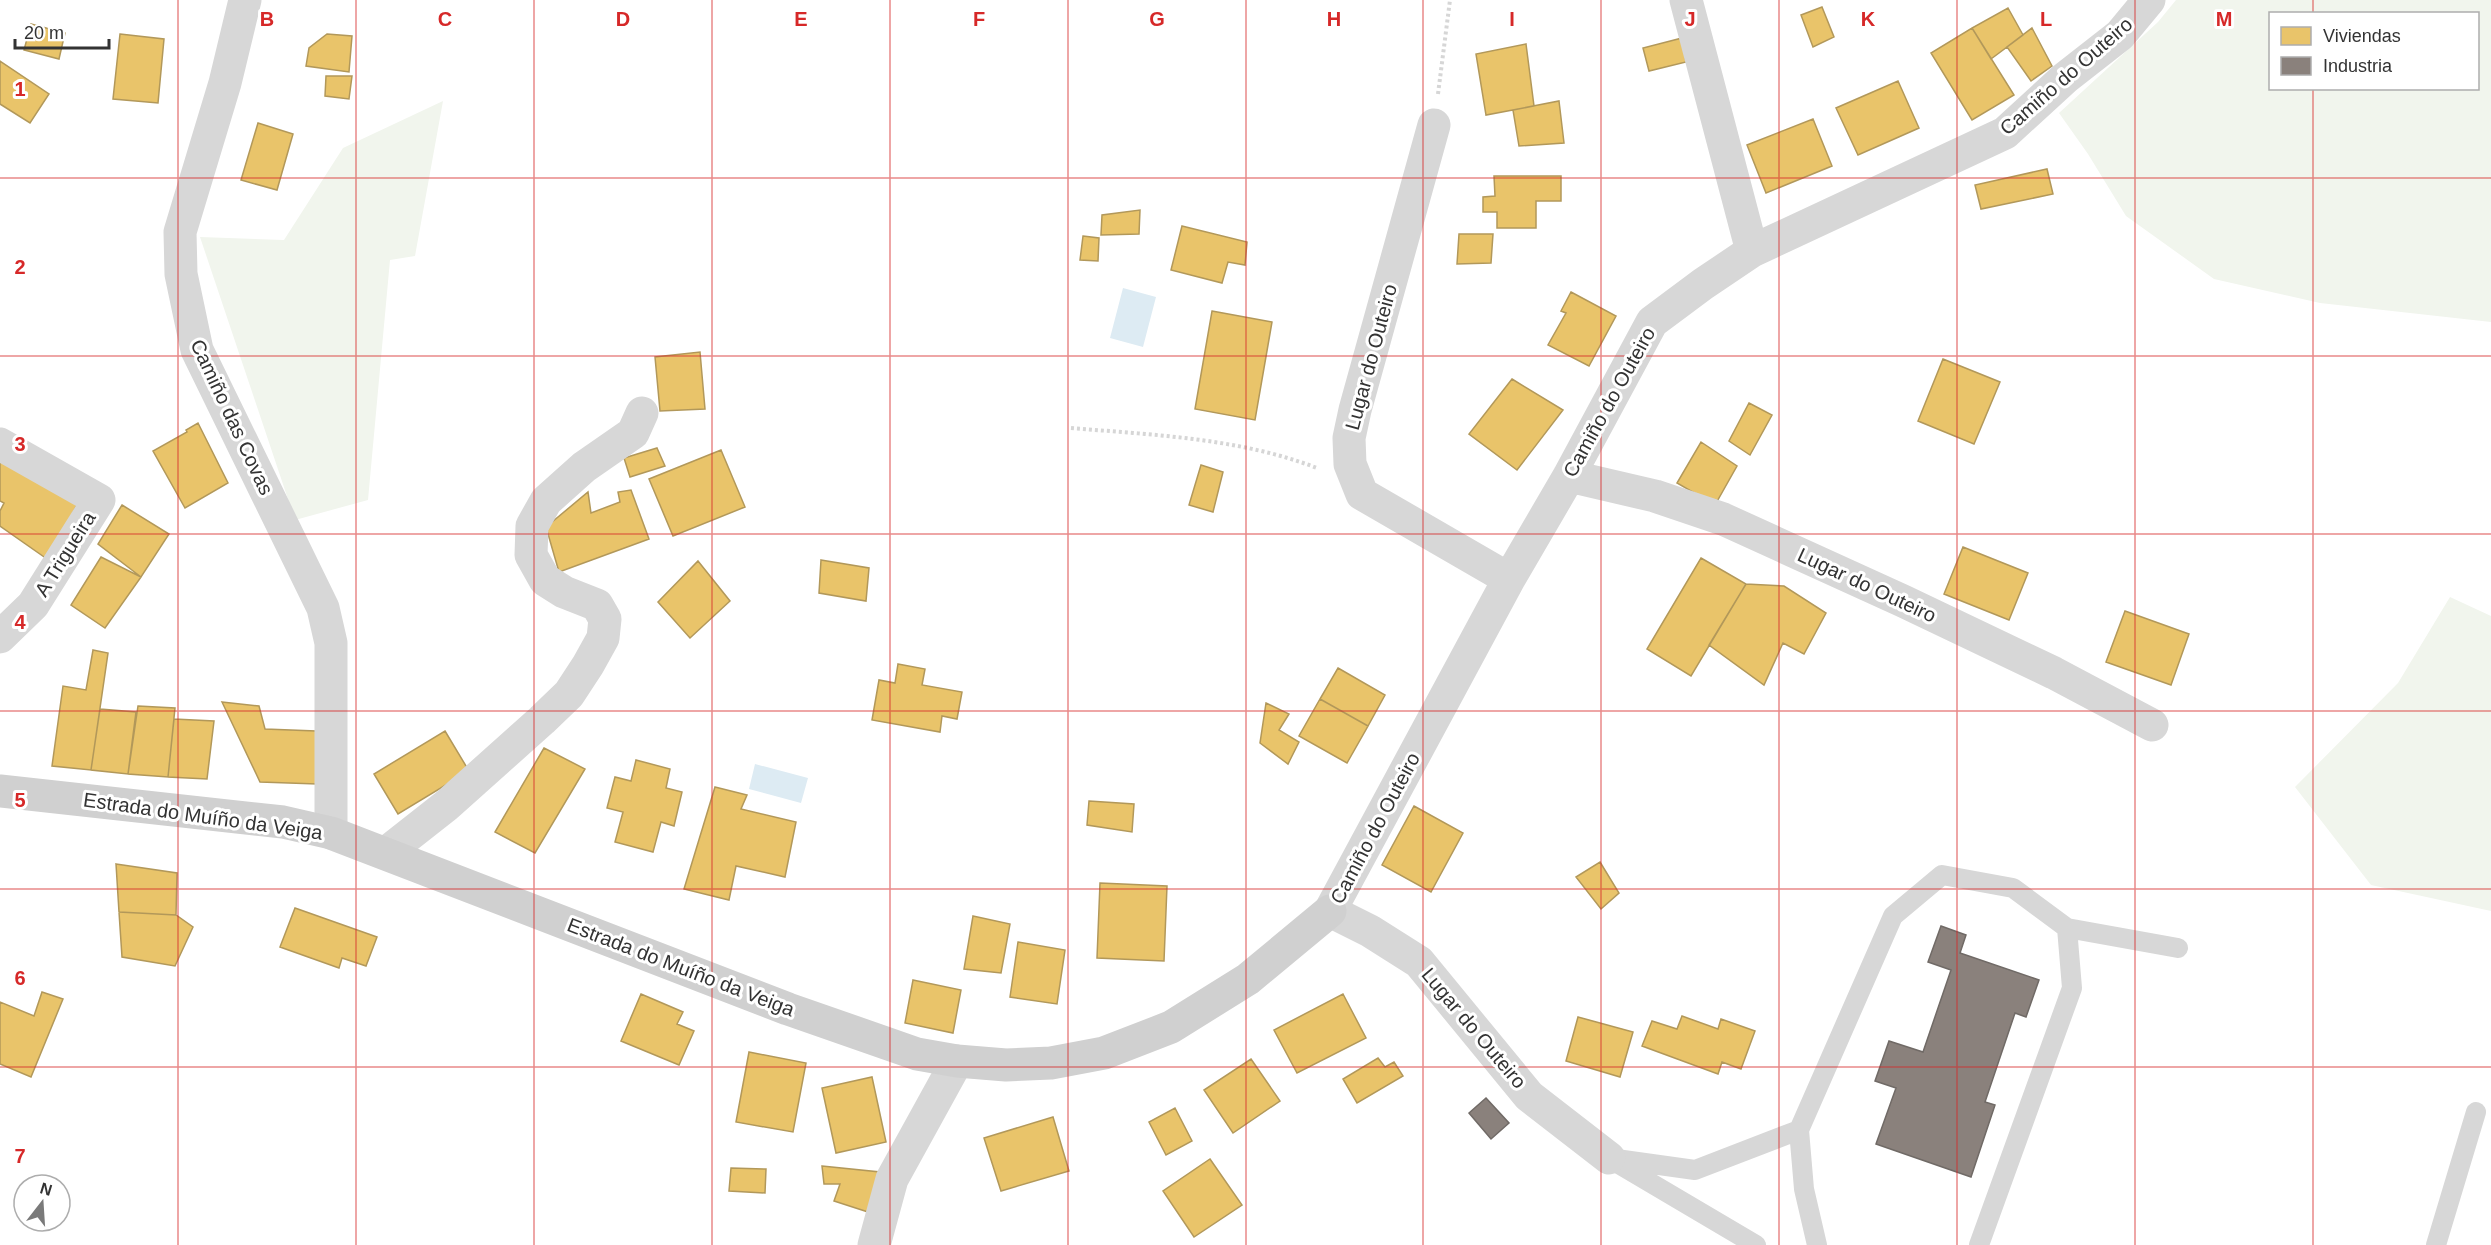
<svg xmlns="http://www.w3.org/2000/svg" width="2491" height="1245" viewBox="0 0 2491 1245" font-family="Helvetica,sans-serif">
<style>
.green{fill:#f1f5ed;fill-rule:evenodd}
.water{fill:#ddebf3}
.homes{fill:#e9c46a;stroke:#b2985a;stroke-width:1.5}
.industry{fill:#8a817c;stroke:#706a66;stroke-width:1.5}
.lines{fill:none;stroke-linecap:round;stroke-linejoin:round}
.path{stroke:#d6d6d6;stroke-width:4;stroke-dasharray:3 3;stroke-linecap:butt}
.lane{stroke:#d7d7d7;stroke-width:20}
.street{stroke:#d7d7d7;stroke-width:33}
.secondary{stroke:#d0d0d0;stroke-width:33}
.grid{fill:none;stroke:#d62828;stroke-width:1.5;stroke-opacity:0.55}
.labels{text-anchor:middle;stroke-width:6;stroke-linejoin:round;paint-order:stroke}
.street-label{font-size:20px;fill:#333;stroke:#fff}
.grid-label{font-size:20px;text-anchor:middle;font-weight:bold;fill:#d62828;stroke:#fff;stroke-width:6;stroke-linejoin:round;paint-order:stroke}
</style>
<rect width="100%" height="100%" fill="#fff"/>
<!-- green -->
<path class="green" d="M2176 0H2491V322L2320 303 2214 279 2126 216 2088 154 2059 113 2158 22ZM2270 14H2478V88H2270Z
M443 101 415 256 390 260 368 500 295 520 200 237 284 240 343 148Z
M2450 597 2491 616V911L2371 885 2295 787 2398 683Z"/>
<!-- water -->
<path class="water" d="M1123 288 1156 297 1143 347 1110 338Z
M755 764 808 778 801 803 749 789Z"/>
<!-- homes -->
<path class="homes" d="M1822 7 1834 37 1813 47 1801 15Z
M2008 8 2023 35 1991 59 1972 28Z
M31 24 65 33 59 59 24 50Z
M1972 28 2014 95 1972 120 1931 53Z
M2032 28 2052 66 2031 81 2007 47Z
M120 34 164 39 158 103 113 99Z
M327 34 352 36 349 72 306 66 309 48Z
M1682 38 1686 62 1649 71 1643 48Z
M1526 44 1534 106 1486 115 1476 54Z
M0 61 49 94 30 123 0 104Z
M326 76H352L349 99 325 96Z
M1898 81 1919 128 1858 155 1836 108Z
M1559 101 1564 143 1519 146 1513 110Z
M1813 119 1832 166 1766 193 1747 145Z
M258 123 293 134 277 190 241 180Z
M2047 169 2053 194 1981 209 1975 185Z
M1494 176H1561V201H1536V228H1497V212H1483V197L1495 196Z
M1140 210 1139 234 1101 235 1102 215Z
M1182 226 1247 242 1245 265 1228 262 1222 283 1171 270Z
M1459 234H1493L1491 263 1457 264Z
M1083 236 1099 238 1098 261 1080 260Z
M1571 292 1616 316 1589 366 1548 345 1566 313 1561 311Z
M1212 311 1272 322 1255 420 1195 409Z
M700 352 705 409 660 411 655 357Z
M1943 359 2000 382 1974 444 1918 421Z
M1512 379 1563 410 1517 470 1469 434Z
M1749 403 1772 415 1750 455 1729 441Z
M198 423 228 483 185 508 153 451 187 432 186 430Z
M1701 442 1737 466 1715 505 1677 483Z
M657 448 665 466 630 477 624 458Z
M721 450 745 507 673 536 649 479Z
M0 461 81 498 47 559 0 526V511L4 503 0 501Z
M1201 465 1223 472 1213 512 1189 505Z
M631 490 649 539 559 572 546 527 588 492 591 513 620 502 618 492Z
M122 505 169 534 141 577 98 544Z
M1963 547 2028 573 2009 620 1944 594Z
M101 557 141 577 105 628 71 605Z
M1701 558 1746 584 1691 676 1647 649Z
M821 560 869 568 866 601 819 593Z
M698 561 730 601 690 638 658 602Z
M1746 584 1784 586 1826 613 1804 654 1783 643 1764 685 1709 645Z
M2125 611 2189 634 2171 685 2106 662Z
M93 650 108 653 91 770 52 766 63 686 86 690Z
M898 664 925 669 922 685 962 692 957 719 942 716 940 732 872 720 879 680 895 683Z
M1338 668 1385 695 1368 726 1320 699Z
M1320 699 1368 726 1347 763 1299 736Z
M222 702 259 706 265 729 316 731 317 784 260 782Z
M1266 703 1289 714 1279 730 1299 742 1288 764 1260 743Z
M138 706 175 708 168 777 128 774Z
M100 709 136 712 128 774 91 770Z
M174 719 214 721 207 779 168 777Z
M445 731 469 771 398 814 374 774Z
M544 748 585 769 535 853 495 832Z
M636 760 670 769 666 788 682 792 674 826 661 822 653 852 615 842 623 812 607 808 615 777 631 781Z
M715 787 747 795 741 809 796 822 785 877 736 866 729 900 684 889Z
M1089 801 1134 804 1132 832 1087 825Z
M1414 806 1463 833 1431 892 1382 865Z
M1600 862 1619 893 1601 909 1576 877Z
M116 864 177 873 176 915 119 912Z
M1100 883 1167 886 1164 961 1097 958Z
M295 908 377 937 366 966 342 958 339 968 280 947Z
M119 912 176 915 193 927 175 966 122 957Z
M973 916 1010 924 1001 973 964 969Z
M1018 942 1065 950 1057 1004 1010 997Z
M913 980 961 990 953 1033 905 1023Z
M42 992 63 999 31 1077 0 1064V1002L34 1016Z
M641 994 683 1012 677 1024 694 1031 679 1065 621 1041Z
M1343 994 1366 1038 1297 1073 1274 1030Z
M1682 1016 1718 1029 1721 1019 1755 1031 1741 1069 1722 1062 1718 1074 1642 1046 1652 1021 1677 1029Z
M1578 1017 1633 1032 1620 1077 1566 1061Z
M749 1052 806 1063 793 1132 736 1122Z
M1378 1058 1385 1067 1394 1062 1403 1076 1357 1103 1343 1079Z
M1251 1059 1280 1101 1233 1133 1204 1090Z
M872 1077 886 1142 836 1153 822 1088Z
M1175 1108 1192 1141 1166 1155 1149 1122Z
M1053 1117 1069 1171 1001 1191 984 1138Z
M1210 1159 1242 1205 1194 1237 1163 1191Z
M822 1166 880 1172 868 1212 834 1201 840 1184H824Z
M731 1168 766 1169 765 1193 729 1191Z"/>
<!-- industry -->
<path class="industry" d="M1941 926 1966 935 1960 953 2039 980 2026 1017 2015 1013 1985 1102 1995 1105 1971 1177 1876 1144 1896 1088 1875 1081 1889 1041 1923 1052 1951 970 1928 962Z
M1486 1098 1509 1123 1491 1139 1469 1113Z"/>
<g class="lines">
<!-- path -->
<path class="path" d="M1438 94 1450 0
M1071 428C1154 435 1239 438 1317 468"/>
<!-- lane -->
<path class="lane" d="M1799 1130 1804 1189 1817 1245
M1609 1158 1695 1170 1799 1130 1893 916 1942 875 2013 888 2067 928 2178 948
M1617 1163 1756 1245
M1979 1245 2072 988 2067 928
M2436 1245 2476 1112"/>
<!-- street -->
<path class="street" d="M245 0 225 83 180 232 181 274 197 350 323 608 331 643V833
M1686 0 1752 251
M1434 125 1355 410 1349 438 1350 464 1362 494 1509 579
M0 444 99 500 33 605 0 637
M1569 476 1655 496 1723 519 1903 601 2054 673 2152 725
M386 853 447 805 542 720 569 694 588 665 603 638 605 619 597 605 564 592 545 580 531 555 532 526 546 501 584 467 633 433 642 413
M1609 1158 1529 1096 1419 962 1370 931 1330 911 1509 579 1569 476 1652 322 1703 284 1752 251 2005 133 2065 78 2120 35 2149 0
M874 1245 892 1179 957 1061"/>
<!-- secondary -->
<path class="secondary" d="M0 791 283 822 331 833 788 1009 917 1054 957 1061 1006 1065 1051 1063 1104 1053 1171 1027 1248 979 1330 911"/>
</g>
<!-- grid -->
<path class="grid" d="M178 0V1245M356 0V1245M534 0V1245M712 0V1245M890 0V1245M1068 0V1245M1246 0V1245M1423 0V1245M1601 0V1245M1779 0V1245M1957 0V1245M2135 0V1245M2313 0V14M2313 88V1245M0 178H2491M0 356H2491M0 534H2491M0 711H2491M0 889H2491M0 1067H2491"/>
<g class="labels">
<!-- street labels -->
<g class="street-label">
<text transform="translate(2066 76) rotate(-41)" y="7">Camiño do Outeiro</text>
<text transform="translate(1371 357) rotate(-75)" y="7">Lugar do Outeiro</text>
<text transform="translate(1609 402) rotate(-61)" y="7">Camiño do Outeiro</text>
<text transform="translate(232 417) rotate(65)" y="7">Camiño das Covas</text>
<text transform="translate(65 554) rotate(-58)" y="7">A Trigueira</text>
<text transform="translate(1867 585) rotate(25)" y="7">Lugar do Outeiro</text>
<text transform="translate(203 816) rotate(8)" y="7">Estrada do Muíño da Veiga</text>
<text transform="translate(1375 828) rotate(-62)" y="7">Camiño do Outeiro</text>
<text transform="translate(681 967) rotate(21)" y="7">Estrada do Muíño da Veiga</text>
<text transform="translate(1474 1028) rotate(50)" y="7">Lugar do Outeiro</text>
</g>
</g>
<g class="grid-label">
<text x="267" y="26">B</text>
<text x="445" y="26">C</text>
<text x="623" y="26">D</text>
<text x="801" y="26">E</text>
<text x="979" y="26">F</text>
<text x="1157" y="26">G</text>
<text x="1334" y="26">H</text>
<text x="1512" y="26">I</text>
<text x="1690" y="26">J</text>
<text x="1868" y="26">K</text>
<text x="2046" y="26">L</text>
<text x="2224" y="26">M</text>
<text x="20" y="96">1</text>
<text x="20" y="274">2</text>
<text x="20" y="451">3</text>
<text x="20" y="629">4</text>
<text x="20" y="807">5</text>
<text x="20" y="985">6</text>
<text x="20" y="1163">7</text>
</g>
<!-- legend -->
<rect x="2269" y="12" width="210" height="78" fill="#ffffff" stroke="#adadad" stroke-width="1.5"/>
<rect x="2281" y="27" width="30" height="18" fill="#e9c46a" stroke="#adadad" stroke-width="1.5"/>
<text x="2323" y="42" font-size="18" fill="#333333">Viviendas</text>
<rect x="2281" y="57" width="30" height="18" fill="#8a817c" stroke="#adadad" stroke-width="1.5"/>
<text x="2323" y="72" font-size="18" fill="#333333">Industria</text>
<!-- north arrow -->
<g transform="translate(42 1203) rotate(17)"><circle r="28" fill="#ffffff" stroke="#adadad" stroke-width="1.5"/>
<path d="M0-4.5L10 22L0 15L-10 22Z" fill="#7a7a7a"/>
<text y="-9" font-size="16" font-weight="bold" text-anchor="middle" fill="#333333">N</text>
</g>
<!-- scale -->
<path d="M15 39v9h94v-9" fill="none" stroke="#333333" stroke-width="3"/>
<text x="24" y="39" font-size="18" fill="#333333" stroke="#ffffff" stroke-width="4.5" paint-order="stroke">20 m</text>
</svg>
